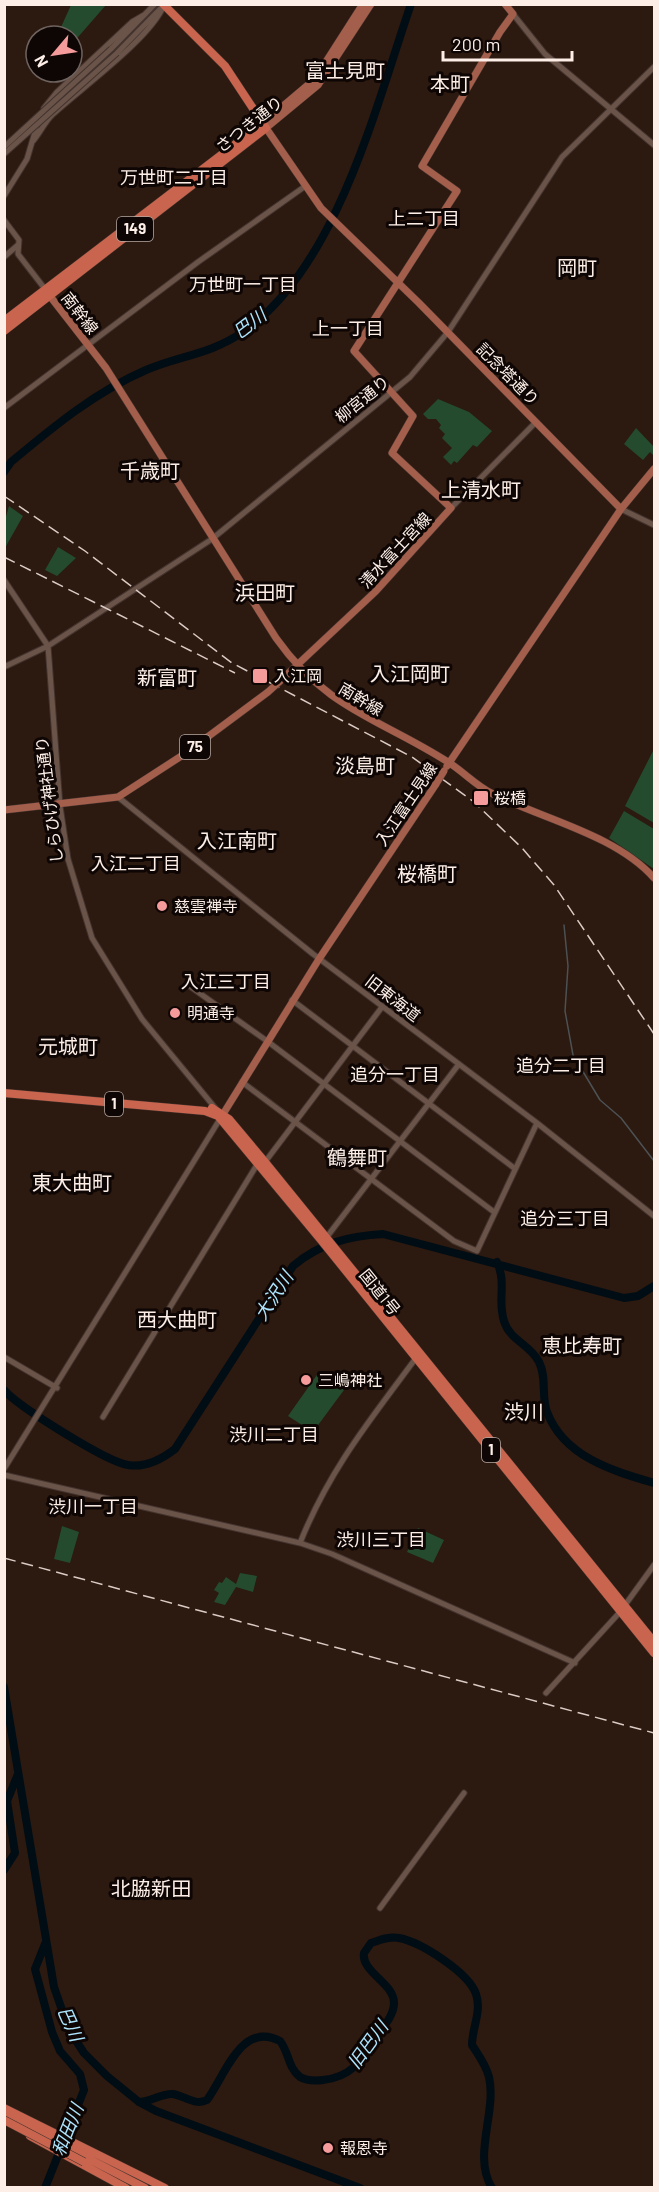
<svg xmlns="http://www.w3.org/2000/svg" width="659" height="2192" viewBox="0 0 659 2192" font-family="Barlow,'Noto Sans JP',sans-serif">
<style>
.green{fill:#244b2d}
.lines{fill:none;stroke-linecap:round;stroke-linejoin:round}
.stream{stroke:#4c5154;stroke-width:1.5}
.river{stroke:#000d15;stroke-width:8}
.minor-casing{stroke:#43332e;stroke-width:7}
.major-casing{stroke:#43332e;stroke-width:8}
.highway-casing{stroke:#43332e;stroke-width:9}
.minor{stroke:#6a5348;stroke-width:5}
.major{stroke:#a35e4c;stroke-width:7}
.highway{stroke:#c9654e;stroke-width:8}
.rail{stroke:#dacbc4;stroke-width:1.5;stroke-dasharray:12 6;stroke-linecap:butt}
.minor-bridge-casing{stroke:#43332e;stroke-width:7;stroke-linecap:butt}
.major-bridge-casing{stroke:#43332e;stroke-width:8;stroke-linecap:butt}
.highway-bridge-casing{stroke:#43332e;stroke-width:9;stroke-linecap:butt}
.minor-bridge{stroke:#6a5348;stroke-width:5}
.major-bridge{stroke:#a35e4c;stroke-width:7}
.highway-bridge{stroke:#c9654e;stroke-width:8}
.poi-dot{fill:#f59b9b;stroke:#0e0604;stroke-width:2}
.labels{text-anchor:middle;stroke-width:6;stroke-linejoin:round;paint-order:stroke}
.shield{fill:#0e0604;stroke:#b5a9a4;stroke-width:1.5}
.shield-label{font-size:15px;font-weight:bold;fill:#fdefe8}
.street-label{font-size:16px;fill:#fdefe8;stroke:#0e0604}
.poi-label{font-size:16px;fill:#fdefe8;stroke:#0e0604;text-anchor:start}
.neighbourhood-label{font-size:18px;fill:#fdefe8;stroke:#0e0604}
.water-label{font-size:18px;font-style:italic;fill:#ade5fe;stroke:#0e0604}
.quarter-label{font-size:20px;fill:#fdefe8;stroke:#0e0604}
</style>
<rect width="100%" height="100%" fill="#2c190f"/>
<!-- green -->
<path class="green" d="M71 5H106L72 44V36H57Z
M438 399 469 412 492 431 477 447 473 445 457 463 454 461 451 465 443 457 452 448 442 438 445 434 439 428 441 425 436 419H428L423 414Z
M636 428 654 447V456L650 452 643 460 624 444Z
M9 506 23 516 5 548V520Z
M58 547 76 558 57 576 45 570Z
M654 749V823L625 806Z
M624 811 654 829V869L609 838Z
M319 1372 344 1390 313 1432 288 1416Z
M62 1526 79 1532 70 1563 54 1559Z
M418 1528 444 1540 433 1563 407 1552Z
M240 1573 257 1576 253 1592 236 1587 225 1605 214 1602 219 1593 214 1590 219 1582 222 1583 226 1577 236 1584Z"/>
<g class="lines">
<!-- stream -->
<path class="stream" d="M564 925 568 966 565 1011 573 1055 600 1100 621 1118 654 1161"/>
<!-- river -->
<path class="river" d="M4 472 11 462C53 427 95 392 146 370 181 355 209 355 243 332 337 267 375 108 411 4
M497 1262C507 1285 497 1299 504 1321 510 1341 530 1344 539 1362 547 1377 541 1396 547 1412 564 1457 613 1471 654 1483
M4 1390C19 1407 107 1462 128 1465 145 1468 162 1459 175 1449L293 1266C320 1243 349 1236 383 1234L624 1298 638 1296 654 1286
M4 1687 54 1987 69 2030 84 2053 107 2076 139 2102 156 2111 360 2188
M4 1870 15 1853 7 1801 18 1774
M45 1944 35 1969 52 2032 60 2051 80 2074 84 2090 45 2188
M139 2102C151 2102 162 2093 173 2094 185 2096 195 2106 207 2100 226 2074 241 2021 280 2041 289 2052 288 2068 300 2077 307 2081 315 2081 323 2080 353 2077 362 2059 377 2036 384 2026 394 2015 394 2003 394 1983 361 1972 364 1953L371 1943C380 1940 389 1936 399 1938 421 1942 469 1973 476 1994 482 2011 472 2028 472 2045 479 2056 486 2065 489 2077 497 2112 472 2156 492 2188"/>
<!-- minor casing -->
<g class="minor-casing">
<path id="minor" d="M513 14 545 54 654 145
M111 49 155 4
M117 53 160 9
M44 108 57 92 132 22 144 15
M33 141C40 133 44 123 52 115 80 89 151 38 164 5
M4 196 27 159 37 125
M4 220 19 240 18 254 45 289
M4 257 18 245
M4 408 198 262 304 187
M451 508 536 422
M621 509 654 525
M4 580 48 646 60 806 68 859 92 938 142 1019 216 1109
M4 667 48 646 212 539 410 377 448 332 562 157 654 67
M118 797 313 954 537 1123 654 1216
M188 985 267 1041 494 1212
M292 1000 514 1168
M242 1082 454 1241 477 1251 537 1123
M265 1162 382 1007
M326 1238 459 1064
M4 1357 57 1388
M103 1417 258 1163
M4 1469 220 1119
M4 1475 300 1543 332 1554 575 1663
M300 1543C329 1470 370 1420 416 1358
M546 1693 620 1612 654 1565
M380 1908 464 1793"/>
</g>
<!-- major casing -->
<g class="major-casing">
<path id="major" d="M371 4 318 85 266 128 321 208 419 303 621 509
M263 123 315 79 363 4
M46 291 106 368 276 638C327 710 379 718 448 762 464 772 476 786 493 794 543 819 616 835 654 878
M279 682 376 591 451 508 392 453 413 416 354 351 457 191 422 166 500 32 513 14 505 4
M447 766 621 509 654 469
M4 810 118 797 186 753 268 692
M220 1119 319 959 436 784"/>
</g>
<!-- highway casing -->
<g class="highway-casing">
<path id="highway" d="M4 321 263 123
M4 331 266 128 225 66 163 4
M4 1093 205 1111 218 1116 321 1240 654 1653
M212 1108 229 1119 265 1162 654 1642
M4 2108 165 2188
M4 2115 145 2188
M30 2136 126 2188"/>
</g>
<!-- minor -->
<use href="#minor" class="minor"/>
<!-- major -->
<use href="#major" class="major"/>
<!-- highway -->
<use href="#highway" class="highway"/>
<!-- rail -->
<path class="rail" d="M4 496 85 551 232 663 412 757 474 802 522 848 554 885 654 1034
M4 557 235 673
M4 1558 654 1733"/>
<!-- minor-bridge casing -->
<g class="minor-bridge-casing">
<path id="minor-bridge" d="M4 147 111 49
M4 154 117 53"/>
</g>
<!-- major-bridge casing -->
<g class="major-bridge-casing">
<path id="major-bridge" d="M268 692 279 682
M436 784 444 771"/>
</g>
<!-- highway-bridge casing -->
<g class="highway-bridge-casing">
<path id="highway-bridge" d="M4 2120 84 2162"/>
</g>
<!-- minor-bridge -->
<use href="#minor-bridge" class="minor-bridge"/>
<!-- major-bridge -->
<use href="#major-bridge" class="major-bridge"/>
<!-- highway-bridge -->
<use href="#highway-bridge" class="highway-bridge"/>
</g>
<!-- markers -->
<g class="poi-dot">
<rect x="252" y="668" width="16" height="16" rx="3"/>
<rect x="473" y="790" width="16" height="16" rx="3"/>
<circle cx="162" cy="906" r="6"/>
<circle cx="175" cy="1013" r="6"/>
<circle cx="306" cy="1380" r="6"/>
<circle cx="328" cy="2148" r="6"/>
</g>
<g class="labels">
<!-- shield labels -->
<g class="shield">
<rect x="117" y="217" width="36" height="24" rx="4.5"/>
<rect x="180" y="735" width="30" height="24" rx="4.5"/>
<rect x="105" y="1092" width="18" height="24" rx="4.5"/>
<rect x="482" y="1438" width="18" height="24" rx="4.5"/>
</g>
<g class="shield-label">
<text x="135" y="234">149</text>
<text x="195" y="752">75</text>
<text x="114" y="1109">1</text>
<text x="491" y="1455">1</text>
</g>
<!-- street labels -->
<g class="street-label">
<text transform="translate(249 124) rotate(-38)" y="6">さつき通り</text>
<text transform="translate(80 313) rotate(52)" y="6">南幹線</text>
<text transform="translate(508 374) rotate(45)" y="6">記念塔通り</text>
<text transform="translate(362 399) rotate(-39)" y="6">柳宮通り</text>
<text transform="translate(395 550) rotate(-47)" y="6">清水富士宮線</text>
<text transform="translate(361 699) rotate(31)" y="6">南幹線</text>
<text transform="translate(49 800) rotate(-97)" y="6">しらひげ神社通り</text>
<text transform="translate(406 804) rotate(-56)" y="6">入江富士見線</text>
<text transform="translate(393 998) rotate(38)" y="6">旧東海道</text>
<text transform="translate(380 1292) rotate(51)" y="6">国道1号</text>
</g>
<!-- poi labels -->
<g class="poi-label">
<text x="274" y="682">入江岡</text>
<text x="494" y="804">桜橋</text>
<text x="174" y="912">慈雲禅寺</text>
<text x="187" y="1019">明通寺</text>
<text x="318" y="1386">三嶋神社</text>
<text x="340" y="2154">報恩寺</text>
</g>
<!-- neighbourhood labels -->
<g class="neighbourhood-label">
<text x="174" y="184">万世町二丁目</text>
<text x="424" y="225">上二丁目</text>
<text x="243" y="291">万世町一丁目</text>
<text x="348" y="335">上一丁目</text>
<text x="136" y="870">入江二丁目</text>
<text x="226" y="988">入江三丁目</text>
<text x="561" y="1072">追分二丁目</text>
<text x="395" y="1081">追分一丁目</text>
<text x="565" y="1225">追分三丁目</text>
<text x="274" y="1441">渋川二丁目</text>
<text x="93" y="1513">渋川一丁目</text>
<text x="381" y="1546">渋川三丁目</text>
</g>
<!-- water labels -->
<g class="water-label">
<text transform="translate(250 324) rotate(-37)" y="6">巴川</text>
<text transform="translate(274 1296) rotate(-57)" y="6">大沢川</text>
<text transform="translate(70 2024) rotate(66)" y="6">巴川</text>
<text transform="translate(368 2045) rotate(-54)" y="6">旧巴川</text>
<text transform="translate(68 2130) rotate(-68)" y="6">和田川</text>
</g>
<!-- quarter labels -->
<g class="quarter-label">
<text x="345" y="78">富士見町</text>
<text x="450" y="91">本町</text>
<text x="577" y="275">岡町</text>
<text x="150" y="478">千歳町</text>
<text x="481" y="497">上清水町</text>
<text x="265" y="600">浜田町</text>
<text x="410" y="681">入江岡町</text>
<text x="167" y="685">新富町</text>
<text x="365" y="773">淡島町</text>
<text x="237" y="848">入江南町</text>
<text x="427" y="881">桜橋町</text>
<text x="68" y="1054">元城町</text>
<text x="357" y="1165">鶴舞町</text>
<text x="72" y="1190">東大曲町</text>
<text x="177" y="1327">西大曲町</text>
<text x="582" y="1353">恵比寿町</text>
<text x="524" y="1419">渋川</text>
<text x="151" y="1896">北脇新田</text>
</g>
</g>
<!-- border -->
<rect width="659" height="2192" fill="none" stroke="#fdefe8" stroke-width="12"/>
<!-- north arrow -->
<g transform="translate(54 54) rotate(241)"><circle r="28" fill="#0e0604" stroke="#6e635f" stroke-width="1.5"/>
<path d="M0-4.5L10 22L0 15L-10 22Z" fill="#f59b9b"/>
<text y="-9" font-size="16" font-weight="bold" text-anchor="middle" fill="#fdefe8">N</text>
</g>
<!-- scale -->
<path d="M443 51v9h129v-9" fill="none" stroke="#fdefe8" stroke-width="3"/>
<text x="452" y="51" font-size="18" fill="#fdefe8" stroke="#0e0604" stroke-width="4.5" paint-order="stroke">200 m</text>
</svg>
